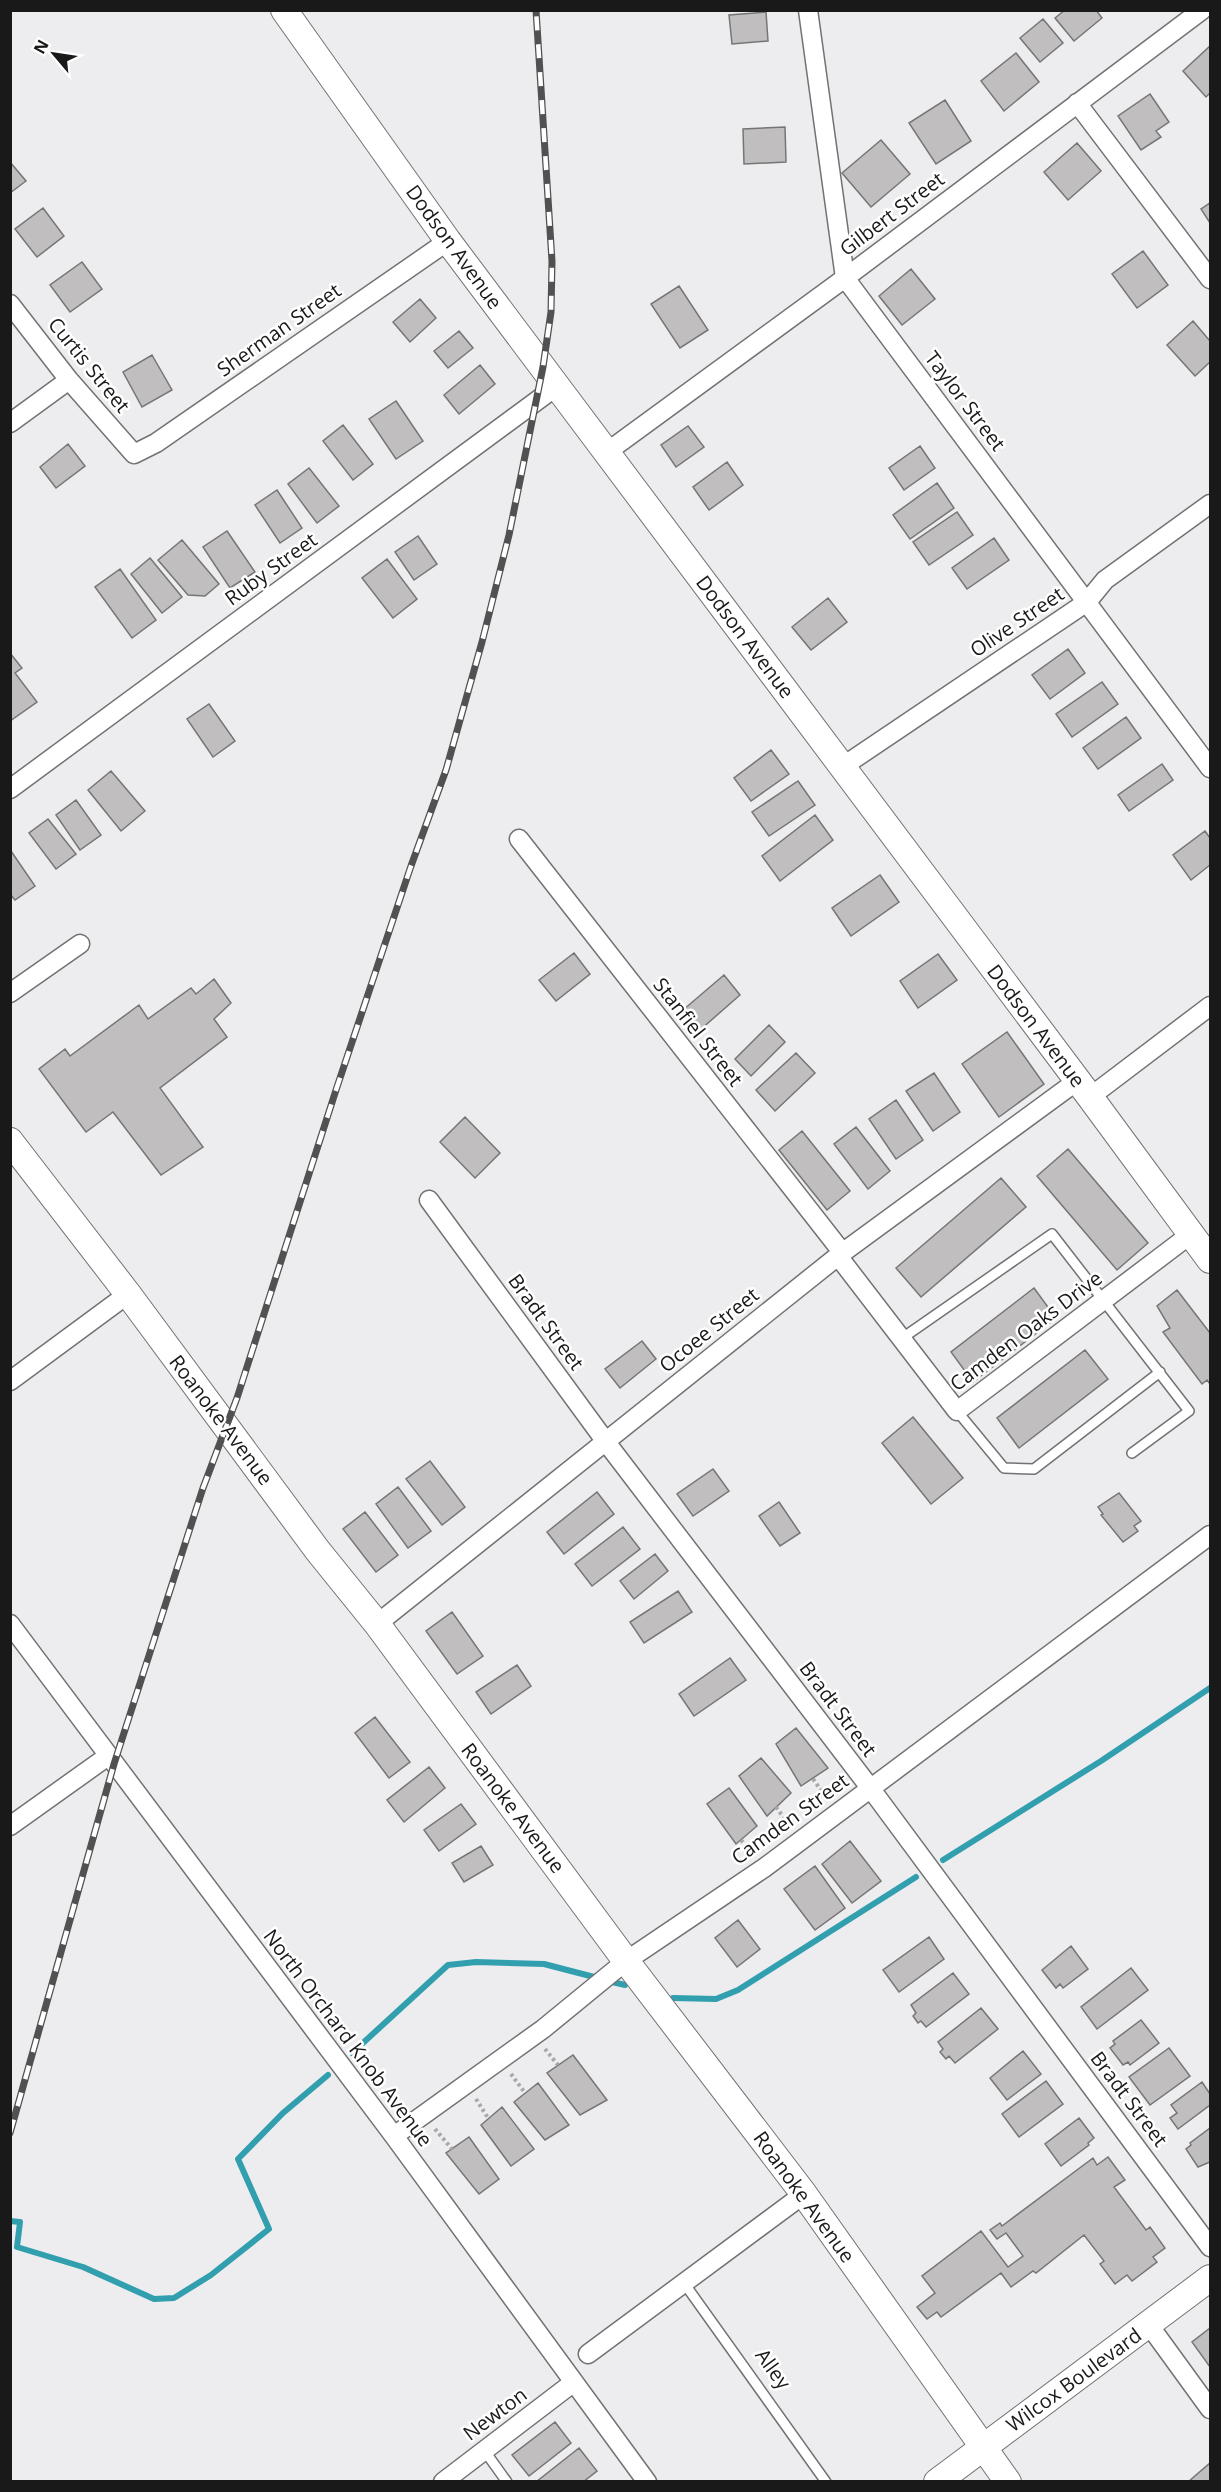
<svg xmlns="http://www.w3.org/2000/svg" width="1221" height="2492" viewBox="0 0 1221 2492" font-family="'Open Sans',sans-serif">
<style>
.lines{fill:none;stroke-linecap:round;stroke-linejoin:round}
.stream{stroke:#329faf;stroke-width:6}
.building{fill:#c0bebf;stroke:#767576;stroke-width:1.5}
.lane-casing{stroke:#717273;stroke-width:12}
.street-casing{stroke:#717273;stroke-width:21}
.secondary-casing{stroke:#717273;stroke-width:28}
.path{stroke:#a8a8aa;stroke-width:4;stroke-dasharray:3 3;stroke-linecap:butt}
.lane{stroke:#fff;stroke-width:9}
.street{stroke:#fff;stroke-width:18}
.secondary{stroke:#fff;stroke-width:26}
.rail-casing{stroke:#515151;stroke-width:7}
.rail{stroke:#fff;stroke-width:4.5;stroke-dasharray:14;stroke-linecap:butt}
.labels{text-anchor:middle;stroke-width:5;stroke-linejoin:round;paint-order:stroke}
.street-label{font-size:20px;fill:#191919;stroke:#fff}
</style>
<rect width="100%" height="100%" fill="#ededef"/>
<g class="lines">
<!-- stream -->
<path class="stream" d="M943 1860 1101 1761 1210 1688
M608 1981 625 1985
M673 1998 716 1999 738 1990 916 1877
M352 2053 448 1965 476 1962 544 1964 598 1978
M10 2221 20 2222 17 2247 83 2267 154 2299 174 2298 211 2275 269 2229 238 2159 283 2113 328 2075"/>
</g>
<!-- building -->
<path class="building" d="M1065 10H1096L1102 18 1074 41 1055 18Z
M766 12 768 41 732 44 729 15Z
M1043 19 1063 43 1040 62 1020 38Z
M1210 46V93L1206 97 1183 71Z
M1016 53 1039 82 1004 111 981 81Z
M1150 94 1169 122 1156 131 1161 137 1141 150 1118 116Z
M945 100 971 141 936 164 909 123Z
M785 127 786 162 744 164 743 129Z
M881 140 910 174 871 207 842 173Z
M1077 143 1101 171 1068 200 1044 172Z
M10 162 26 181 10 193Z
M1210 203V223L1201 209Z
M43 208 64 236 37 257 15 229Z
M1143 251 1168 285 1137 308 1112 274Z
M82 262 102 289 70 312 50 285Z
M911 269 935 299 902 325 879 296Z
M679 286 708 330 680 348 651 304Z
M420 299 436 318 410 342 393 322Z
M1193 321 1210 341V362L1195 376 1167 345Z
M459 331 473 348 448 368 434 351Z
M152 355 172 390 142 407 123 372Z
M480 365 495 384 459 414 444 395Z
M396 401 423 441 396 459 369 419Z
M343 425 373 464 353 480 323 441Z
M688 426 704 447 676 467 661 445Z
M68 444 85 466 56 488 40 467Z
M920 446 935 468 904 490 889 468Z
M727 462 743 485 709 510 693 487Z
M309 468 339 506 317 523 288 484Z
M937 483 954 508 910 539 893 515Z
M277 490 302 528 280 543 255 505Z
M957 512 973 535 929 565 913 542Z
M227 531 255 572 230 588 203 547Z
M418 536 437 564 414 580 395 552Z
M994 538 1009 560 967 589 952 568Z
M182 540 219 584 205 596 188 595 158 560Z
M150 558 182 597 162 613 131 574Z
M387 559 417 599 393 618 362 578Z
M120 569 156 620 132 638 95 587Z
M828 598 847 622 811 650 792 627Z
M1068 649 1085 673 1050 699 1032 675Z
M10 653 22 668 15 673 37 702 10 721Z
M1102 682 1118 704 1072 737 1056 714Z
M209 704 235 741 213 757 187 719Z
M1126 717 1141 738 1098 769 1083 748Z
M771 750 789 774 751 801 734 778Z
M1162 764 1173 780 1129 811 1118 795Z
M111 771 145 811 121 831 88 790Z
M798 781 815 805 769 836 752 812Z
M76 800 101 835 80 850 56 815Z
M815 815 833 840 780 881 762 856Z
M48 819 76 854 56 869 29 833Z
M1205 831 1210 838V865L1191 880 1173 855Z
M11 851 35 886 15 900 10 894Z
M880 875 899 902 851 936 832 908Z
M574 953 590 974 556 1001 539 980Z
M938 954 957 980 918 1008 900 981Z
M724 975 740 995 700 1030 683 1010Z
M214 979 231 1003 214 1019 227 1037 160 1088 203 1147 161 1175 113 1112 86 1132 39 1069 65 1049 70 1056 139 1005 148 1019 191 988 196 994Z
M769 1025 785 1042 751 1076 735 1059Z
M1007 1032 1044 1084 999 1117 962 1064Z
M796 1053 815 1073 775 1111 756 1090Z
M934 1073 960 1112 933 1131 906 1091Z
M896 1100 923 1140 896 1159 869 1119Z
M465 1117 500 1153 475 1178 440 1142Z
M856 1127 890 1171 868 1189 834 1144Z
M802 1131 850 1191 827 1210 779 1150Z
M1068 1149 1148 1243 1117 1270 1037 1176Z
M1001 1178 1026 1207 921 1297 896 1268Z
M1034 1288 1056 1318 973 1382 951 1352Z
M1177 1290 1210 1333V1384L1207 1380 1202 1384 1163 1332 1170 1328 1157 1306Z
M642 1341 656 1359 620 1388 605 1369Z
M1085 1350 1108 1379 1019 1448 997 1418Z
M913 1417 963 1478 931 1504 882 1443Z
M430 1461 465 1507 442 1525 406 1479Z
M713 1469 729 1491 693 1516 677 1494Z
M398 1487 431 1531 408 1548 376 1504Z
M597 1492 614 1514 564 1554 547 1532Z
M1119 1493 1141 1521 1134 1526 1138 1531 1123 1542 1101 1515 1103 1514 1098 1507Z
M779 1502 800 1533 780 1546 759 1516Z
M365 1512 398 1555 376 1572 343 1529Z
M623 1527 640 1549 592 1586 575 1564Z
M655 1554 668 1571 634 1599 620 1581Z
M678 1591 692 1612 644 1643 630 1622Z
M452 1612 483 1656 457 1674 426 1631Z
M730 1658 746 1680 694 1716 679 1694Z
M517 1665 531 1686 491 1714 476 1692Z
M375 1717 410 1762 389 1778 355 1733Z
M796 1728 828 1768 801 1786 776 1744Z
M761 1758 791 1793 767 1816 739 1776Z
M429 1767 445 1788 404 1822 387 1800Z
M729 1788 757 1826 736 1844 707 1804Z
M461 1804 476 1824 439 1851 424 1830Z
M850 1841 881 1881 852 1903 822 1864Z
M481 1846 493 1865 464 1882 452 1863Z
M815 1866 845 1908 815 1930 784 1889Z
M738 1920 760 1949 737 1967 715 1938Z
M929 1937 944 1959 899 1992 883 1970Z
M1071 1946 1088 1969 1063 1988 1060 1984 1056 1988 1042 1970Z
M1131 1968 1148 1990 1097 2029 1081 2007Z
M953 1973 969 1994 926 2027 921 2021 918 2023 913 2016 916 2013 911 2005Z
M981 2008 998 2029 955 2063 949 2056 946 2059 940 2052 943 2049 938 2042Z
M1141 2020 1159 2043 1130 2065 1128 2062 1123 2065 1110 2048 1115 2044 1113 2041Z
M1169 2048 1190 2076 1150 2105 1129 2077Z
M1023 2051 1041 2074 1007 2100 990 2078Z
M573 2055 607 2100 580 2115 547 2073Z
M1046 2081 1063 2104 1019 2137 1002 2114Z
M1202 2082 1210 2094V2105L1178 2129 1170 2118 1177 2113 1171 2105Z
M538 2083 569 2125 545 2140 514 2102Z
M502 2107 534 2149 511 2166 481 2125Z
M1079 2118 1094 2138 1088 2143 1089 2145 1061 2166 1045 2144Z
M1210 2128V2162L1198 2167 1186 2149 1191 2145 1190 2143Z
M469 2137 499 2179 479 2194 446 2153Z
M1108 2157 1125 2180 1114 2187 1146 2230 1150 2227 1165 2248 1153 2257 1157 2262 1132 2281 1127 2275 1115 2284 1100 2264 1104 2261 1084 2235 1036 2273 1033 2271 1011 2287 1001 2273 941 2317 937 2312 927 2319 917 2307 935 2293 922 2276 981 2231 1008 2267 1023 2256 1006 2233 997 2239 990 2230 1000 2223 1002 2226 1093 2158 1097 2165Z
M1210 2328V2367L1192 2342Z
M555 2422 571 2443 529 2476 512 2455Z
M579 2448 597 2471 583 2482H536Z
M1210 2463V2482H1188Z"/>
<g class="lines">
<!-- lane casing -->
<g class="lane-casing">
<path id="lane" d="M901 1339 1052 1234 1189 1411 1132 1453
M957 1411 1004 1468 1034 1469 1160 1372
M684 2283 826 2482
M484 2450 507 2482"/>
</g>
<!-- street casing -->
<g class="street-casing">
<path id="street" d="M808 10 845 278 1210 768
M1077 103 1210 279
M10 304 69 380 134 454 156 443 448 241
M10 423 69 380
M607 452 845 278 1202 10
M842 767 1087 602 1105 580 1210 504
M10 789 557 386
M519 839 842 1252
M10 993 80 944
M1090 1097 1210 1006
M429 1200 606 1442 871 1789 1210 2247
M838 1256 957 1411 1191 1234
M10 1381 128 1294
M10 1624 394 2136 647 2482
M377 1624 838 1256 1077 1081
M10 1826 108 1756
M394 2136 543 2029 626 1961 764 1868 1210 1535
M1149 2325 1210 2409
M588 2354 804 2194
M443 2482 574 2382"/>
</g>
<!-- secondary casing -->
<g class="secondary-casing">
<path id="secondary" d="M284 10 448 241 1090 1097 1210 1260
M10 1141 128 1294 318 1551 377 1624 626 1961 804 2194 1008 2482
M937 2482 1210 2278"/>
</g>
<!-- path -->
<path class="path" d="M813 1779 828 1800
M776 1807 790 1826
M741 1840 754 1856
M545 2049 558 2065
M511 2074 525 2093
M476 2099 488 2118
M435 2129 452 2149"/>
<!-- lane -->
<use href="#lane" class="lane"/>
<!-- street -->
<use href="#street" class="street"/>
<!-- secondary -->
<use href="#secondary" class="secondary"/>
<!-- rail casing -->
<g class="rail-casing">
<path id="rail" d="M10 2133 114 1764 203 1488 237 1398 336 1090 411 866 446 770 482 642 509 535 543 367 551 312 552 261 536 10"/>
</g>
<!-- rail -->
<use href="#rail" class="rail"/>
</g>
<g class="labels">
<!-- street labels -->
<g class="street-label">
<text transform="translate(892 214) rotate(-37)" y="7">Gilbert Street</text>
<text transform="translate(454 247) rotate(54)" y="7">Dodson Avenue</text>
<text transform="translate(279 330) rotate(-35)" y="7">Sherman Street</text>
<text transform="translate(89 365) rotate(51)" y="7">Curtis Street</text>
<text transform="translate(965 401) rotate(53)" y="7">Taylor Street</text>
<text transform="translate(271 569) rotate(-36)" y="7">Ruby Street</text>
<text transform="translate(1017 622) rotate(-34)" y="7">Olive Street</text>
<text transform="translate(745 637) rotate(53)" y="7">Dodson Avenue</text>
<text transform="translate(1036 1026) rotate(53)" y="7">Dodson Avenue</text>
<text transform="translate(698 1032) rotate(52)" y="7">Stanfiel Street</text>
<text transform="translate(546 1322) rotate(54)" y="7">Bradt Street</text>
<text transform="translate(709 1330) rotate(-39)" y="7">Ocoee Street</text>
<text transform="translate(1026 1331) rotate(-37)" y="7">Camden Oaks Drive</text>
<text transform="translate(221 1420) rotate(53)" y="7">Roanoke Avenue</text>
<text transform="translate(838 1709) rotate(53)" y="7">Bradt Street</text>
<text transform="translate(513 1808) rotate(53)" y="7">Roanoke Avenue</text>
<text transform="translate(790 1819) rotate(-36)" y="7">Camden Street</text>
<text transform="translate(348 2038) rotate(53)" y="7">North Orchard Knob Avenue</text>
<text transform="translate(1129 2099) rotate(53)" y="7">Bradt Street</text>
<text transform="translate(804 2197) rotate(54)" y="7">Roanoke Avenue</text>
<text transform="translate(773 2369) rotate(54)" y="7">Alley</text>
<text transform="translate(1074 2380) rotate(-36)" y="7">Wilcox Boulevard</text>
<text transform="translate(495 2414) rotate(-37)" y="7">Newton</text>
</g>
</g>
<!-- border -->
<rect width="1221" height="2492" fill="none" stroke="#191919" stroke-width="24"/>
<!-- north arrow -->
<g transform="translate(54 54) rotate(299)" stroke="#ffffff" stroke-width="4.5" paint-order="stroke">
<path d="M0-4.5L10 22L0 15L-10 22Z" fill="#191919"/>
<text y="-9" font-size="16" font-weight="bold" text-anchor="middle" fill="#191919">N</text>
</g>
</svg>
